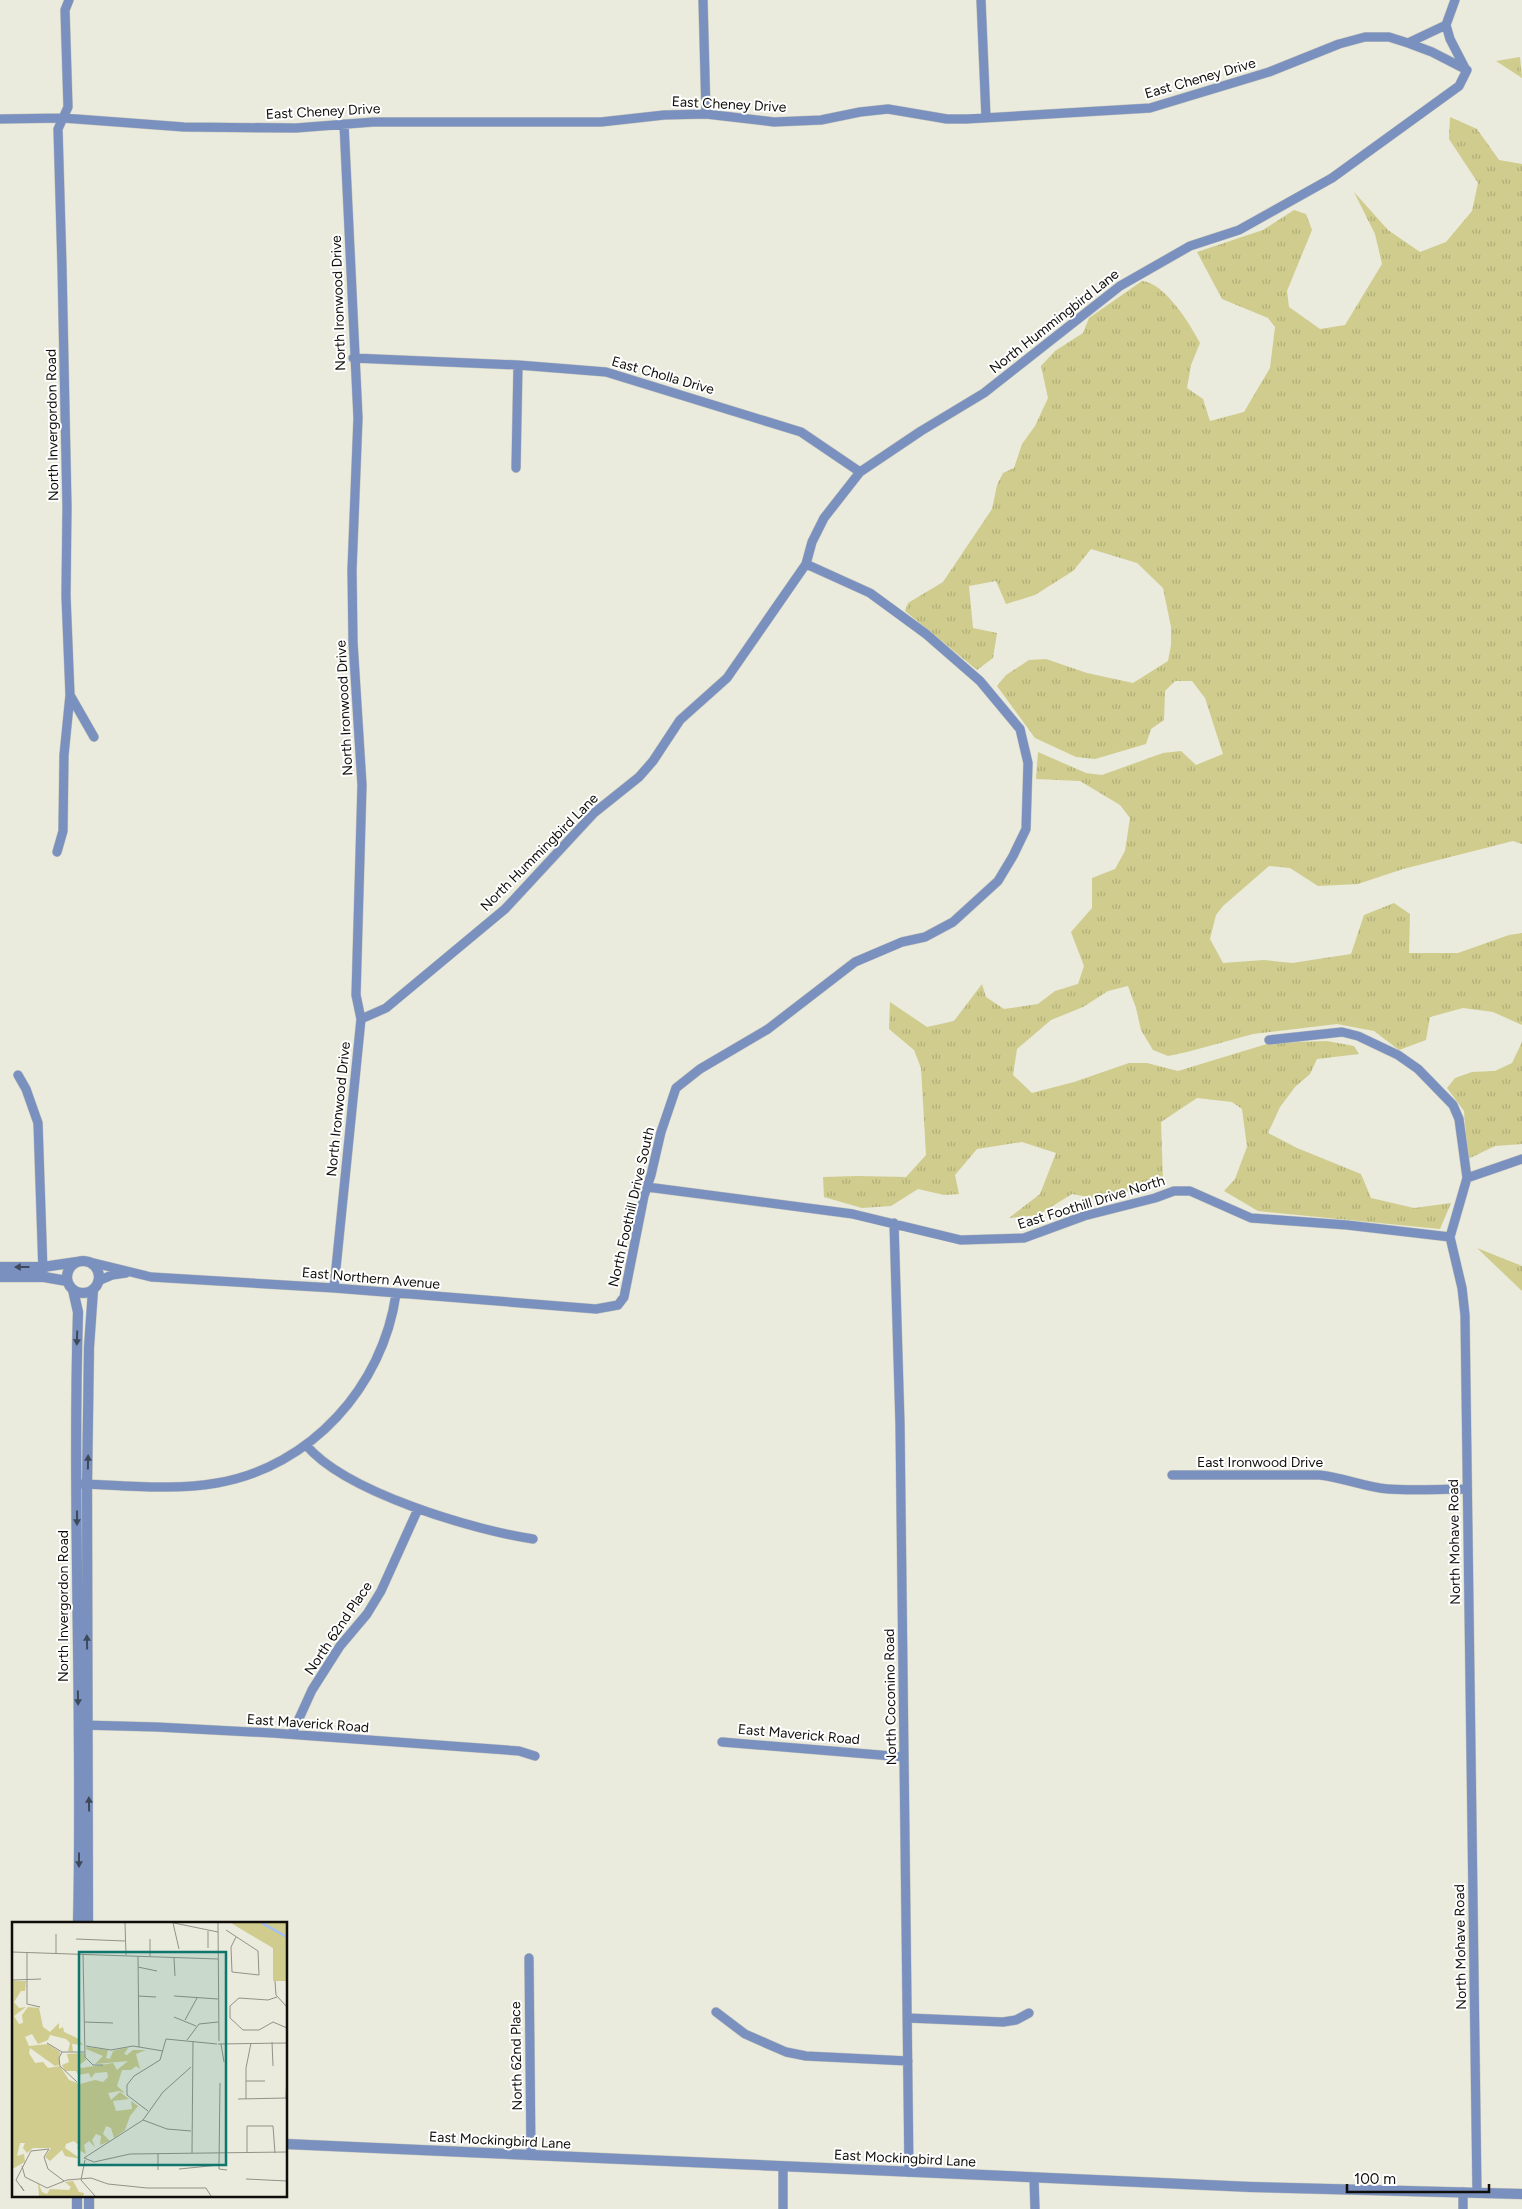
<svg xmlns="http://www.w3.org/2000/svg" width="1522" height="2209" viewBox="0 0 1522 2209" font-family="Figtree,sans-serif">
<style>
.grass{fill:url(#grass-tufts)}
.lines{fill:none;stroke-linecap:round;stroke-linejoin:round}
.minor-casing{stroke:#c7c7bb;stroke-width:10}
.tertiary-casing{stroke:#c7c7bb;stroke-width:11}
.minor{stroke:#7a91c0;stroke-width:9}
.tertiary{stroke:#7a91c0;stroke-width:10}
.oneway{fill:#3f495c}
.labels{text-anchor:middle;stroke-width:4;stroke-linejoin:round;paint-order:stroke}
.street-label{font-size:14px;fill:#0f0e0a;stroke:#fff}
.inset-river{fill:none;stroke:#a3bff7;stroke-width:2.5}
.inset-road{fill:none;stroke:#929289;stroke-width:1}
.view{fill:#0f766e;fill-opacity:0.15;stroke:#0f766e;stroke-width:2.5}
.inset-edge{fill:none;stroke:#0f0e0a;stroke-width:2.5}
</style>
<defs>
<pattern id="grass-tufts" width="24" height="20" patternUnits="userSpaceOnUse" patternTransform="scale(1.25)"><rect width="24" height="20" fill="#cfcc8d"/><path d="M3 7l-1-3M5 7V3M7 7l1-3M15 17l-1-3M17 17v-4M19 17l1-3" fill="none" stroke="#b1ae78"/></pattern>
</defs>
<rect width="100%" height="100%" fill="#eaeadd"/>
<!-- grass -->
<path class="grass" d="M1520 57 1522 78 1496 61Z
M1450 117 1477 129 1499 160 1522 164V844L1513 841 1403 869 1358 884 1318 886 1290 868 1269 866 1223 906 1216 915 1210 939 1223 963 1264 960 1292 963 1351 954 1364 915 1394 903 1410 914 1409 953H1458L1509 935 1522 933V1025L1493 1012 1463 1008 1430 1017 1426 1040 1399 1050 1374 1031 1337 1024 1253 1034 1187 1052 1168 1056 1153 1050 1141 1030 1136 1008 1128 986 1108 991 1083 1007 1051 1020 1017 1049 1013 1075 1032 1093 1074 1082 1129 1063H1147L1178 1071 1270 1043 1327 1041 1354 1046 1359 1054 1317 1059 1310 1074 1295 1087 1280 1107 1268 1133 1297 1148 1361 1174 1371 1198 1414 1208 1451 1203 1440 1229 1258 1211 1224 1191 1235 1179 1247 1147 1242 1109 1232 1102 1197 1098 1161 1122 1163 1181 1142 1189 1094 1198 1072 1194 1038 1215 1009 1218 1040 1194 1056 1153 1022 1142 977 1149 955 1175 959 1194 944 1195 918 1189 891 1206 862 1208 824 1197 823 1177 857 1176 906 1177 926 1155 921 1068 914 1050 889 1029 890 1002 927 1027 954 1021 982 984 986 997 1004 1009 1038 1004 1055 991 1078 984 1084 966 1071 932 1092 908V878L1115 869 1125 851 1130 818 1120 805 1080 781 1036 779 1038 752 1086 773 1102 775 1163 753 1181 751 1196 765 1223 754 1205 698 1192 681H1175L1165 691 1164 720 1151 729 1146 744 1095 759 1076 757 1035 738 997 686 1006 675 1029 660 1046 659 1087 673 1133 683 1168 661 1171 645V627L1163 588 1137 563 1091 549 1073 571 1035 595 1006 604 996 581 969 586 973 628 997 633 993 658 977 670 905 611 908 603 943 582 992 509 997 485 1003 473 1014 468 1022 444 1035 426 1048 398 1041 366 1055 351 1083 333 1089 318 1142 281C1165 283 1190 324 1200 343L1191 365 1187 388 1203 399 1210 421 1244 412 1270 368 1275 327 1268 318 1222 299 1197 252 1263 230 1294 210 1306 214 1312 230 1287 291 1289 307 1320 329 1345 325 1382 264 1375 234 1354 192 1388 230 1420 252 1446 242 1472 211 1478 183 1449 139Z
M1522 1042V1144L1495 1146 1468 1159 1464 1111 1447 1088 1455 1078 1472 1072 1495 1071 1512 1063Z
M1477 1248 1522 1266V1291Z"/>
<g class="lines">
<!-- minor casing -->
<g class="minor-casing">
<path id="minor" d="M703 0 706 114
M981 0 986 118
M1455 0 1446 25 1450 39 1466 70
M1408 43 1446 25
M0 119 63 118 184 127 296 128 373 122H601L664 115 706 114 774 122 821 120 860 112 888 109 947 119H966L1150 108 1269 72 1339 44 1365 37H1389L1408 43 1432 52 1467 70
M353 358 518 365 606 372 801 432 860 472
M516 468 518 365
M70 695 94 737
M57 852 63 831 64 755 70 695 66 596 67 507 62 267 58 129 68 107 65 10 69 0
M361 1019 386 1008 505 909 594 813 639 777 653 761 680 720 727 678 806 564 812 542 824 518 860 472 921 431 984 393 1120 286 1190 246 1239 230 1332 178 1459 86 1467 70
M1269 1040 1342 1032 1358 1036 1398 1055 1418 1069 1453 1105 1459 1119 1467 1178 1450 1237 1462 1288 1465 1315 1477 2193
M18 1075 26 1089 38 1123 43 1272
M1467 1178 1522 1159
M647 1187 853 1214 961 1240 1024 1238 1084 1216 1155 1198 1174 1191H1190L1251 1218 1347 1225 1450 1237
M894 1223 900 1424 909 2172
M90 1262 151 1277 334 1288 596 1309 618 1305 624 1297 644 1196 651 1175 661 1132 676 1088 700 1069 768 1029 855 962 902 942 925 937 953 922 998 881 1013 856 1026 829 1028 763 1020 729 980 681 926 634 870 593 806 564
M98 1281 112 1275 126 1273
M334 1288 361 1019 356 995 362 785 353 642 352 570 358 418 344 124
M306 1445C345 1492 473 1530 533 1539
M1172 1475H1319C1342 1477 1364 1487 1388 1489 1413 1491 1440 1489 1466 1489
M81 1484C126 1485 172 1491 217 1483 311 1467 383 1386 396 1294
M82 1725 157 1727 272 1733 519 1751 535 1756
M292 1734 312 1690 340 1646 367 1614 381 1591 418 1509
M722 1742 904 1757
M529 1958 531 2155
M716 2012 745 2034 786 2052 806 2056 908 2061
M908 2018 1003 2022 1016 2020 1029 2013
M783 2167V2209
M1034 2178 1035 2209
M1463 2209V2192"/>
</g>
<!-- tertiary casing -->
<g class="tertiary-casing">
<path id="tertiary" d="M67 1277a16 16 0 1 1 32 0a16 16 0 1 1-32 0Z
M0 1267H43L77 1262
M0 1277H44L67 1281
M73 1290 78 1312C72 1515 83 1719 78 1923
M88 1923 87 1484 89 1347 93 1290
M286 2144 1251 2187 1522 2194
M77 2209V2195
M89 2209V2195"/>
</g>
<!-- minor -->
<use href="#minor" class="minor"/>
<!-- tertiary -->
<use href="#tertiary" class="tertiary"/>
</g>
<!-- one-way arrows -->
<defs><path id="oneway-solid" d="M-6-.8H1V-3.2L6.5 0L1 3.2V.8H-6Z" transform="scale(1.25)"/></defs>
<g class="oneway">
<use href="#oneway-solid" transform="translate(22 1267) rotate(180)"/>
<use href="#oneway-solid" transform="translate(77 1338) rotate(92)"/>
<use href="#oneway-solid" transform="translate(88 1462) rotate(-89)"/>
<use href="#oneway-solid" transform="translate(77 1518) rotate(90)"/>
<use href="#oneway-solid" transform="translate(87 1642) rotate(-91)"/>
<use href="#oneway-solid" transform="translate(78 1698) rotate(89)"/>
<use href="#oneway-solid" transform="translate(89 1804) rotate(-91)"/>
<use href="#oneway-solid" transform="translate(79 1860) rotate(90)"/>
</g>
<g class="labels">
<!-- street labels -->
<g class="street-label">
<text transform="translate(1200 78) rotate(-16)" y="5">East Cheney Drive</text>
<text transform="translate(729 104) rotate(3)" y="5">East Cheney Drive</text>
<text transform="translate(323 111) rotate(-3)" y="5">East Cheney Drive</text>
<text transform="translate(338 303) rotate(-92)" y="5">North Ironwood Drive</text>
<text transform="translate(1054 321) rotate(-38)" y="5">North Hummingbird Lane</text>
<text transform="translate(663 375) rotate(16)" y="5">East Cholla Drive</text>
<text transform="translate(52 425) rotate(-91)" y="5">North Invergordon Road</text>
<text transform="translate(344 708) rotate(-93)" y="5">North Ironwood Drive</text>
<text transform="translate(539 852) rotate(-45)" y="5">North Hummingbird Lane</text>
<text transform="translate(338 1109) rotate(-84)" y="5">North Ironwood Drive</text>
<text transform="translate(1091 1202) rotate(-17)" y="5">East Foothill Drive North</text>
<text transform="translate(631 1207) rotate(-77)" y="5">North Foothill Drive South</text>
<text transform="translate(371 1278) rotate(5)" y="5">East Northern Avenue</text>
<text x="1260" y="1467">East Ironwood Drive</text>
<text transform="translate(1454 1542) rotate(-91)" y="5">North Mohave Road</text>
<text transform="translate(63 1606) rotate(-90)" y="5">North Invergordon Road</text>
<text transform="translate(338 1628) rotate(-56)" y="5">North 62nd Place</text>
<text transform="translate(890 1697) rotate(-91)" y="5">North Coconino Road</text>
<text transform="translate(308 1723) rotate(4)" y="5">East Maverick Road</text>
<text transform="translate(799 1734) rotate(5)" y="5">East Maverick Road</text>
<text transform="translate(1460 1947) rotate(-91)" y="5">North Mohave Road</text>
<text transform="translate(516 2056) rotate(-91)" y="5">North 62nd Place</text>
<text transform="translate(500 2140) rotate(3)" y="5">East Mockingbird Lane</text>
<text transform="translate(905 2158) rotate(3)" y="5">East Mockingbird Lane</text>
</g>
</g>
<!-- overview -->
<g transform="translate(12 1922)">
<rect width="275" height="275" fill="#eaeadd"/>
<path d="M219 1H275V59H261V26ZM1 59H14L13 69H9L2 80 7 86 14 85 2 94 7 102 11 101 10 93 16 85 27 86 31 105 38 110 47 101V107L51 105 52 110 65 116 71 123 60 122 61 130 56 129 58 121 54 117 38 113 36 118 26 122 20 112 13 115 17 124 36 122 48 130 47 143 43 144 18 126 17 131 23 141 31 140 36 146 48 144 57 158 68 162 83 158 91 160 96 155 95 150 83 151 79 156 77 151 66 153 64 149H53L50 143 57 140 55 132 72 131 74 138 66 144 70 146 101 141 105 148 116 139 83 142 91 134 74 127 75 125 96 128 94 136 98 137 101 129 113 126H116L112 132 115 133 121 128H134L124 132 128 147 124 144 119 148H110L105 164 113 171 107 169 96 171 99 178 108 170 117 177 101 179 104 189 120 187 119 179 126 184 118 194 113 208 102 216 99 206 94 204 91 212 98 219 88 223 89 214 84 212 80 218 83 225 77 219 72 223 74 232 65 227 66 223 62 219 54 222 53 226 69 237 53 234 50 228 38 239 33 235 39 226H21L15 231 11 226 13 221H8L5 234 12 232 13 240 0 247ZM61 259 67 270 72 271 71 274H27L26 260 30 270 35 272 38 267 57 268 59 265 53 260Z" fill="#cfcc8d"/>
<path class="inset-river" d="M250 1 275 15"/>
<path class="inset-road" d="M113 1 114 33M161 1 167 27M162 1 206 10M206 1 207 119M214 8 246 29 247 53 220 50 219 25 224 15M196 9V26M64 17 113 19M0 30 206 37M15 31V82L28 85M44 31V12M71 32 73 135 81 143H91M126 34 127 125M138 34V17M162 36 163 54M126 45 145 49M1 58 29 57M263 59 264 73 275 85M126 74 144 75M162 74 206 77M265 75 256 78 227 76 218 84V96L231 108H247L261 100 275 106M162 95 184 104M173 98 185 76M72 100 101 101M175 118 187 102 206 100M260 120 261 144M35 121 50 130H72M206 122 275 121M209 122 212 140M74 124 99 128 121 124 151 129M50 130 47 136 48 144 65 160M234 159H253M274 176 275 150M226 177 275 176M234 177V146L239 121M136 189 115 173V163L122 154 148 138 154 117 205 122M131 198 155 207 179 209M37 227 32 235 36 247 52 259M180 231 181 119M235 231V204H261L263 231M146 232V248M72 236 82 240 118 232 275 230M72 236 131 198 151 170 179 145M207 243 208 161M10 244 13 255 35 266 55 258 79 256 96 262 135 266H194L199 274M167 247 207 243V247L215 248M234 257 275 259M69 258 73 238M69 258 83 274M9 264 12 269 4 258 19 229 37 227"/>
<path class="view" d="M67 30H214V243H67Z"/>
<rect width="275" height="275" class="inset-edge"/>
</g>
<!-- scale -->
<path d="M1347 2184v8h142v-8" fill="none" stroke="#0f0e0a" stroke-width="2.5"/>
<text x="1354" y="2184" font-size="15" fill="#0f0e0a" stroke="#ffffff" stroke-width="4" paint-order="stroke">100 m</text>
</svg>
